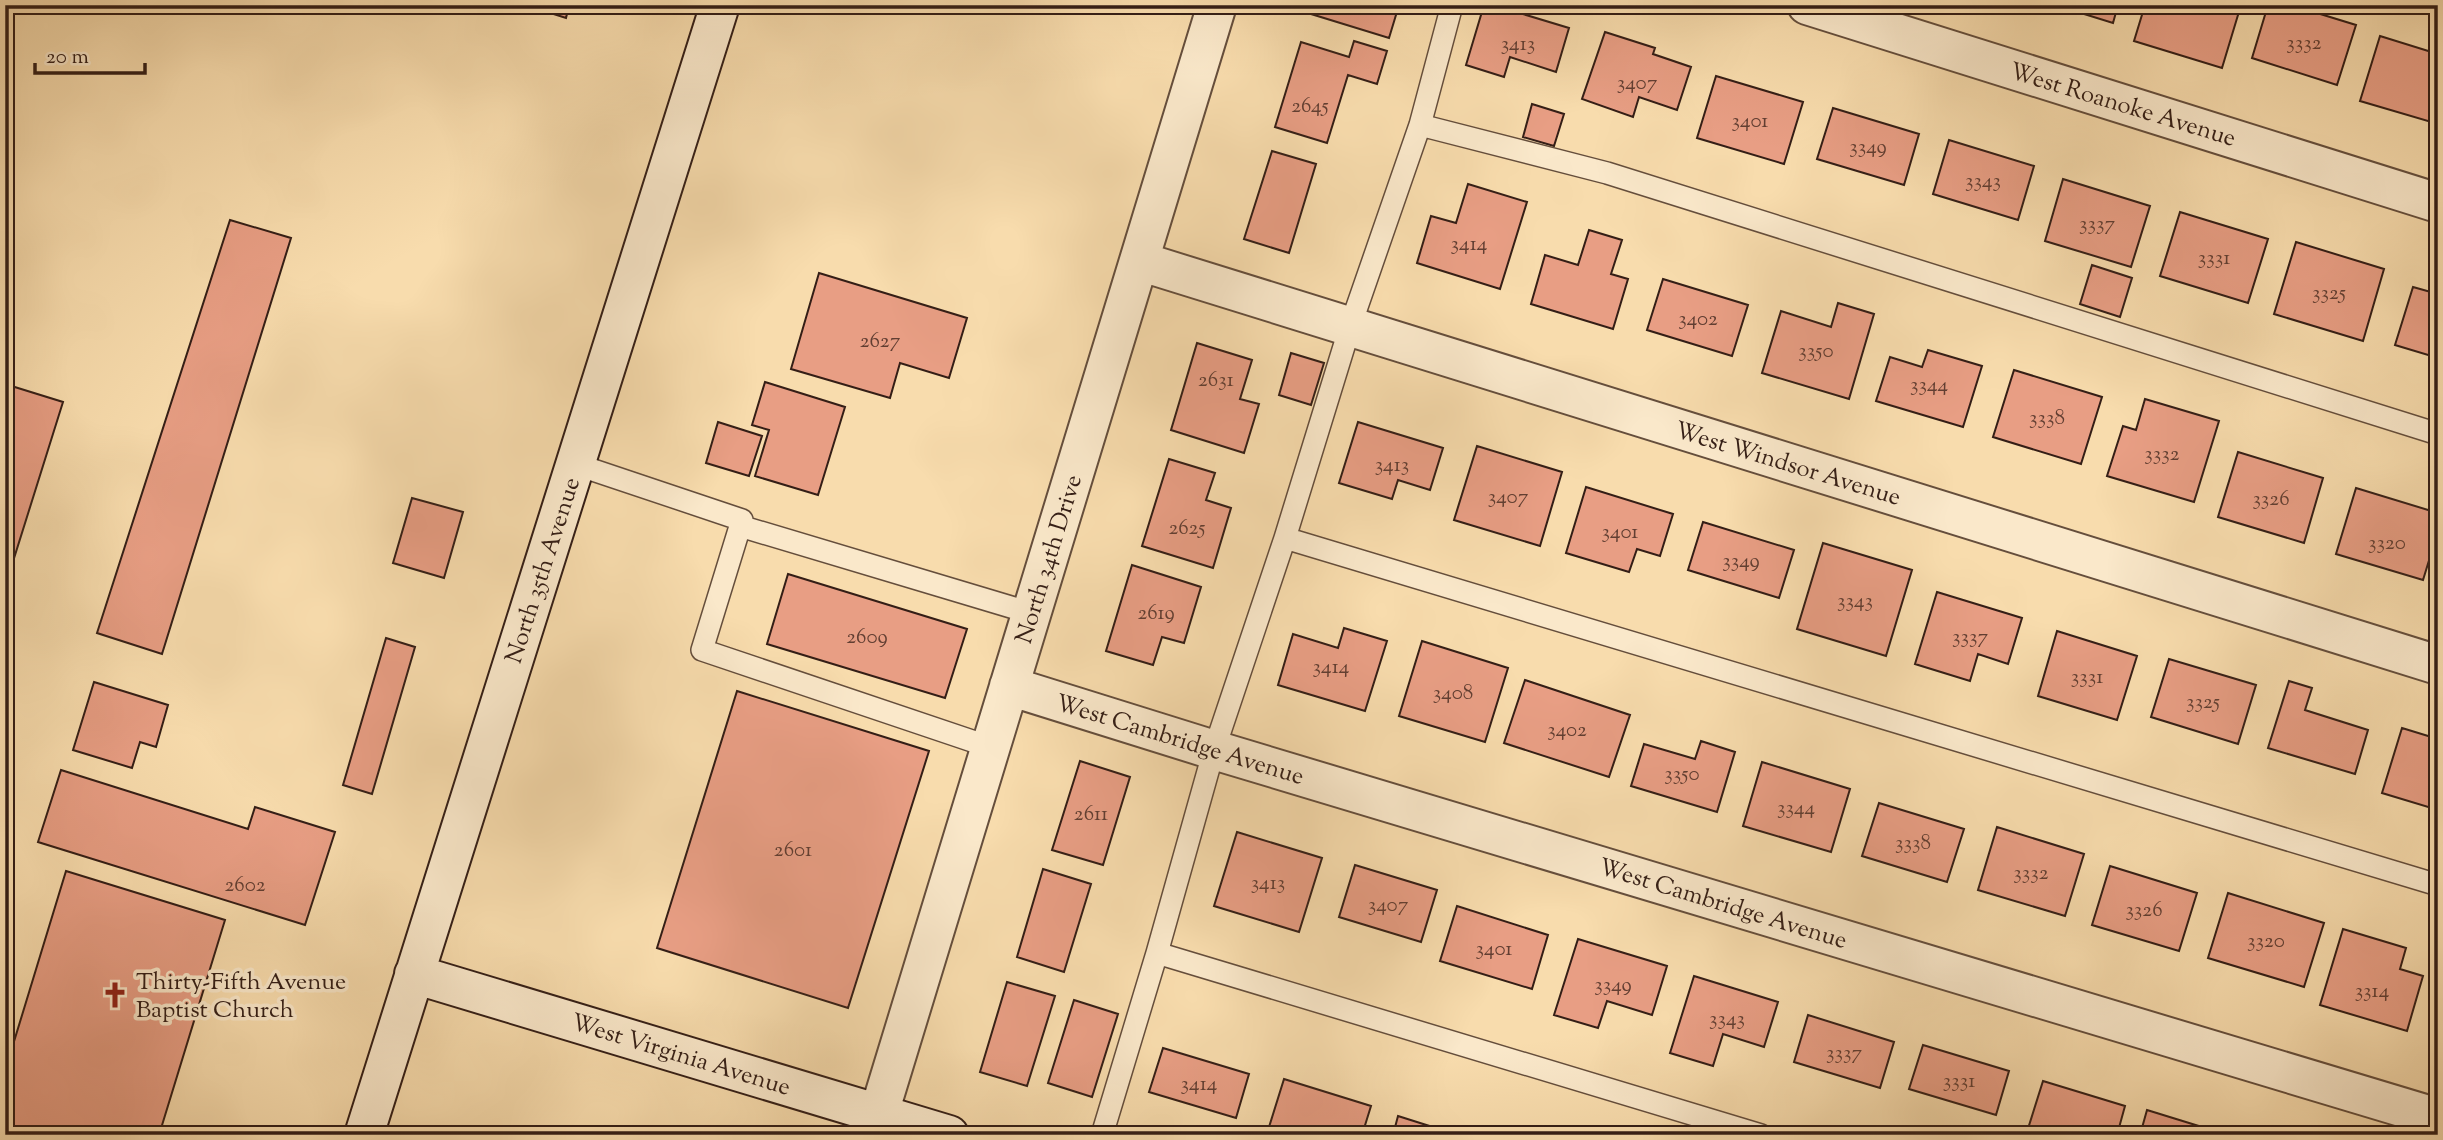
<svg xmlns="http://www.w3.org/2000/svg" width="2443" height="1140" viewBox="0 0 2443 1140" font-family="'Sorts Mill Goudy',serif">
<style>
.building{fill:#e89e84;stroke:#341e16;stroke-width:2}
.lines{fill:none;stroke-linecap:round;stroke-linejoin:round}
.lane-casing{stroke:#654e3c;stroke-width:24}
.street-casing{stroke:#654e3c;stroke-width:42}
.secondary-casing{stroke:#341e16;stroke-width:42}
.lane{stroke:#fae8ca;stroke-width:21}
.street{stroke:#fae8ca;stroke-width:38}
.secondary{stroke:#fae8ca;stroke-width:38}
.labels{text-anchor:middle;stroke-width:7;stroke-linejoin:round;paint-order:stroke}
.number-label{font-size:21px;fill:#613e32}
.street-label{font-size:24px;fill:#341e16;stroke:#fae8ca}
.poi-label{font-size:24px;fill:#341e16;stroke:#fae8ca;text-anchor:start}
</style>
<rect width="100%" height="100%" fill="#f8dcad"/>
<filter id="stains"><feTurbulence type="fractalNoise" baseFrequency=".00286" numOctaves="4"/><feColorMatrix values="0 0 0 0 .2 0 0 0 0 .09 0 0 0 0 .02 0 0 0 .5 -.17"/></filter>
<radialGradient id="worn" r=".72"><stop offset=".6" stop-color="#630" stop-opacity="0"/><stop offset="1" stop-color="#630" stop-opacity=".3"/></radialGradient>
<!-- building -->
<path class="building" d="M542 5H583L582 9 569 6 566 18 541 10Z
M1313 5H1399L1389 38 1311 14Z
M1484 5H1493L1569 28 1556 72 1510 57 1504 77 1466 65Z
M2055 5H2118L2113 23Z
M2145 5H2241L2222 68 2134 41Z
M2268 5H2291L2356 25 2337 85 2252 58Z
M1605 32 1655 48 1653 54 1691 67 1677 110 1639 97 1633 117 1582 99Z
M2380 36 2438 54V124L2360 101Z
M1354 41 1387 51 1377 84 1348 75 1327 143 1275 127 1301 42 1349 57Z
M1716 76 1803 102 1784 164 1697 138Z
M1532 104 1564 114 1554 146 1523 137Z
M1833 108 1919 134 1904 185 1817 159Z
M1949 140 2034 166 2018 220 1933 194Z
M1272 151 1316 164 1289 253 1244 239Z
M2063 179 2150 206 2131 267 2045 241Z
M1468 184 1527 202 1500 289 1417 263 1431 216 1456 223Z
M2180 212 2268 239 2248 303 2160 276Z
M230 220 291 238 162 654 97 633Z
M1589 230 1622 240 1611 274 1628 279 1613 329 1531 304 1545 255 1578 265Z
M2296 242 2384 269 2363 341 2274 314Z
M2092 265 2132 278 2120 317 2080 304Z
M819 273 967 318 949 378 900 363 890 398 791 369Z
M1663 279 1748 305 1732 356 1647 330Z
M2413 287 2438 294V358L2395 345Z
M1838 303 1874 314 1849 399 1762 373 1781 311 1831 327Z
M1197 343 1252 360 1240 399 1259 404 1244 453 1171 430Z
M1928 350 1982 366 1963 427 1876 401 1890 357 1922 367Z
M1291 353 1324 363 1311 405 1279 395Z
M2014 370 2102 397 2081 464 1993 437Z
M765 382 845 407 818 495 755 476 769 430 752 425Z
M5 384 63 402 5 587Z
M2145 399 2219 421 2194 502 2107 476 2123 426 2136 430Z
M718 422 762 436 749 476 706 463Z
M1358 422 1443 448 1430 490 1398 480 1392 499 1339 483Z
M1477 446 1562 472 1540 546 1454 520Z
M2238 452 2323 478 2304 543 2218 517Z
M1169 459 1215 473 1206 500 1231 508 1213 568 1142 546Z
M1586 487 1673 514 1660 556 1637 549 1629 572 1566 553Z
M2356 488 2438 513V531L2423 580 2336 554Z
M412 498 463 512 444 578 393 563Z
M1703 522 1794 550 1779 598 1688 570Z
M1823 543 1912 570 1886 656 1797 629Z
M1132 565 1201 587 1184 643 1162 637 1153 665 1106 651Z
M788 574 967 629 945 698 767 644Z
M1937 592 2022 618 2008 664 1978 654 1970 681 1915 664Z
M1344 628 1387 641 1365 711 1278 685 1293 634 1338 648Z
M2057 631 2137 656 2117 720 2038 696Z
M386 638 415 647 372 794 343 785Z
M1422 641 1508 668 1485 742 1399 716Z
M2169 659 2256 685 2238 744 2151 717Z
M1525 680 1630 715 1609 777 1504 743Z
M2289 681 2312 688 2305 710 2368 730 2355 774 2268 748Z
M94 682 168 705 156 747 140 742 132 768 73 750Z
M737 691 929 751 848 1008 657 948Z
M2402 728 2438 739V810L2382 793Z
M1701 741 1735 752 1717 812 1631 786 1644 744 1695 759Z
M1080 761 1130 777 1103 865 1052 850Z
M1762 762 1850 789 1831 852 1743 826Z
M61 770 248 829 255 807 335 832 305 925 38 842Z
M1879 803 1964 829 1947 882 1862 856Z
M1997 827 2084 854 2065 916 1978 890Z
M1237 832 1322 858 1299 932 1214 906Z
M1355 865 1437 890 1421 942 1339 917Z
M2110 866 2197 893 2179 951 2092 925Z
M1043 869 1091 884 1064 972 1017 957Z
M66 871 225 920 159 1135H25L5 1129V1071Z
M2228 893 2324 923 2304 987 2208 958Z
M1457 906 1548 935 1532 989 1440 961Z
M2343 929 2406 948 2400 969 2423 976 2407 1031 2320 1005Z
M1578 939 1667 966 1652 1015 1607 1001 1598 1028 1554 1015Z
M1694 976 1778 1002 1764 1047 1723 1034 1713 1066 1670 1053Z
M1007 982 1055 996 1027 1086 980 1072Z
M1074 1000 1118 1014 1092 1097 1048 1083Z
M1808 1015 1894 1042 1880 1088 1794 1062Z
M1923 1045 2009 1071 1996 1115 1909 1089Z
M1163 1048 1249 1074 1236 1118 1149 1092Z
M1284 1079 1371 1106 1362 1135H1293L1269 1127Z
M2043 1081 2125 1106 2117 1135H2026Z
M2147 1110 2228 1135H2140Z
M1398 1116 1458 1135H1393Z"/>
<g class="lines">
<!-- lane casing -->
<g class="lane-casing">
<path id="lane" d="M1420 125 1607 173 2438 434
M575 464 742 520 702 650 990 747
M740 526 1031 613
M1285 538 2438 885
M1157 953 1761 1135
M1102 1135 1157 953 1214 750 1285 538 1350 327 1420 125 1452 5"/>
</g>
<!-- street casing -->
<g class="street-casing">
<path id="street" d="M1807 5 2438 203
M1139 261 2438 665
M1009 686 1214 750 2438 1118
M879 1113 1217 5"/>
</g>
<!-- secondary casing -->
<g class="secondary-casing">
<path id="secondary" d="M414 974 949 1135
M364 1135 720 5"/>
</g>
<!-- lane -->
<use href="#lane" class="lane"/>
<!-- street -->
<use href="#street" class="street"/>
<!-- secondary -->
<use href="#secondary" class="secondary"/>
</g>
<!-- icons -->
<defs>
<g id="church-bare" transform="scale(2.1)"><path d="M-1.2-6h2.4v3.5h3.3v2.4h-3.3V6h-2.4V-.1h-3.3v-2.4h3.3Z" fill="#8f2418" stroke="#fae8ca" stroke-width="2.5" paint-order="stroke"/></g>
</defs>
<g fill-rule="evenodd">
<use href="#church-bare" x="115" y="995"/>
</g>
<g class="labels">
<!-- number labels -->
<g class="number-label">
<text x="2304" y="49">3332</text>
<text x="1518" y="50">3413</text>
<text x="1637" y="89">3407</text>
<text x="1310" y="112">2645</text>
<text x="1750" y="127">3401</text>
<text x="1868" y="153">3349</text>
<text x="1983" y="187">3343</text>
<text x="2097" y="230">3337</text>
<text x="1469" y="250">3414</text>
<text x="2214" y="264">3331</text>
<text x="2329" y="299">3325</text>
<text x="1698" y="325">3402</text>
<text x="880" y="347">2627</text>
<text x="1816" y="357">3350</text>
<text x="1216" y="386">2631</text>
<text x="1929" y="391">3344</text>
<text x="2047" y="424">3338</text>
<text x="2162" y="460">3332</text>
<text x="1392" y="471">3413</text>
<text x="1508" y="503">3407</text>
<text x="2271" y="505">3326</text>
<text x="1187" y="534">2625</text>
<text x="1620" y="538">3401</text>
<text x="2387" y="549">3320</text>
<text x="1741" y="567">3349</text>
<text x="1855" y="607">3343</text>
<text x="1156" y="619">2619</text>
<text x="867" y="643">2609</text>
<text x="1970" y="643">3337</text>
<text x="1331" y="673">3414</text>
<text x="2087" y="683">3331</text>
<text x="1453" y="699">3408</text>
<text x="2203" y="708">3325</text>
<text x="1567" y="736">3402</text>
<text x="1682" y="780">3350</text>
<text x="1796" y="814">3344</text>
<text x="1091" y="820">2611</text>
<text x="1913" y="849">3338</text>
<text x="793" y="856">2601</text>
<text x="2031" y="879">3332</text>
<text x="1268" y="889">3413</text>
<text x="245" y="891">2602</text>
<text x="1388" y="911">3407</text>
<text x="2144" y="916">3326</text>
<text x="2266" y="947">3320</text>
<text x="1494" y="955">3401</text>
<text x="1613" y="991">3349</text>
<text x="2372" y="997">3314</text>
<text x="1727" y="1025">3343</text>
<text x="1844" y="1059">3337</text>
<text x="1959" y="1087">3331</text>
<text x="1199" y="1090">3414</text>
</g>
<!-- street labels -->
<g class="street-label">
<text transform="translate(2123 104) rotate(17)" y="8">West Roanoke Avenue</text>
<text transform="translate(1788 463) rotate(17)" y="8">West Windsor Avenue</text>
<text transform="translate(1048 559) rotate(-73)" y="8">North 34th Drive</text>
<text transform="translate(542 570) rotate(-72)" y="8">North 35th Avenue</text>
<text transform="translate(1180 739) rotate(17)" y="8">West Cambridge Avenue</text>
<text transform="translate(1723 903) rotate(17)" y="8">West Cambridge Avenue</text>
<text transform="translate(681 1054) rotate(17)" y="8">West Virginia Avenue</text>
</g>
<!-- poi labels -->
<g class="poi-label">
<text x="136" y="989">Thirty-Fifth Avenue<tspan x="136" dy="28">Baptist Church</tspan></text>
</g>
</g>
<!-- margin -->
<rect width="2443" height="1140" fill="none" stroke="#f8dcad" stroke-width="28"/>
<rect x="7" y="7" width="2429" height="1126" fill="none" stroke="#341e16" stroke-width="3.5"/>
<rect x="14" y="14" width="2415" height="1112" fill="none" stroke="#341e16" stroke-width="2"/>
<!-- scale -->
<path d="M35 63v10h110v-10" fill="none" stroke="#341e16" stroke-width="3.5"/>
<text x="46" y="63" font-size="21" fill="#341e16" stroke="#fae8ca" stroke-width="5" paint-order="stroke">20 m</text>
<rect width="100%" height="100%" filter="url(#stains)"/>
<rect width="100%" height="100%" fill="url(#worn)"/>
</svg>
